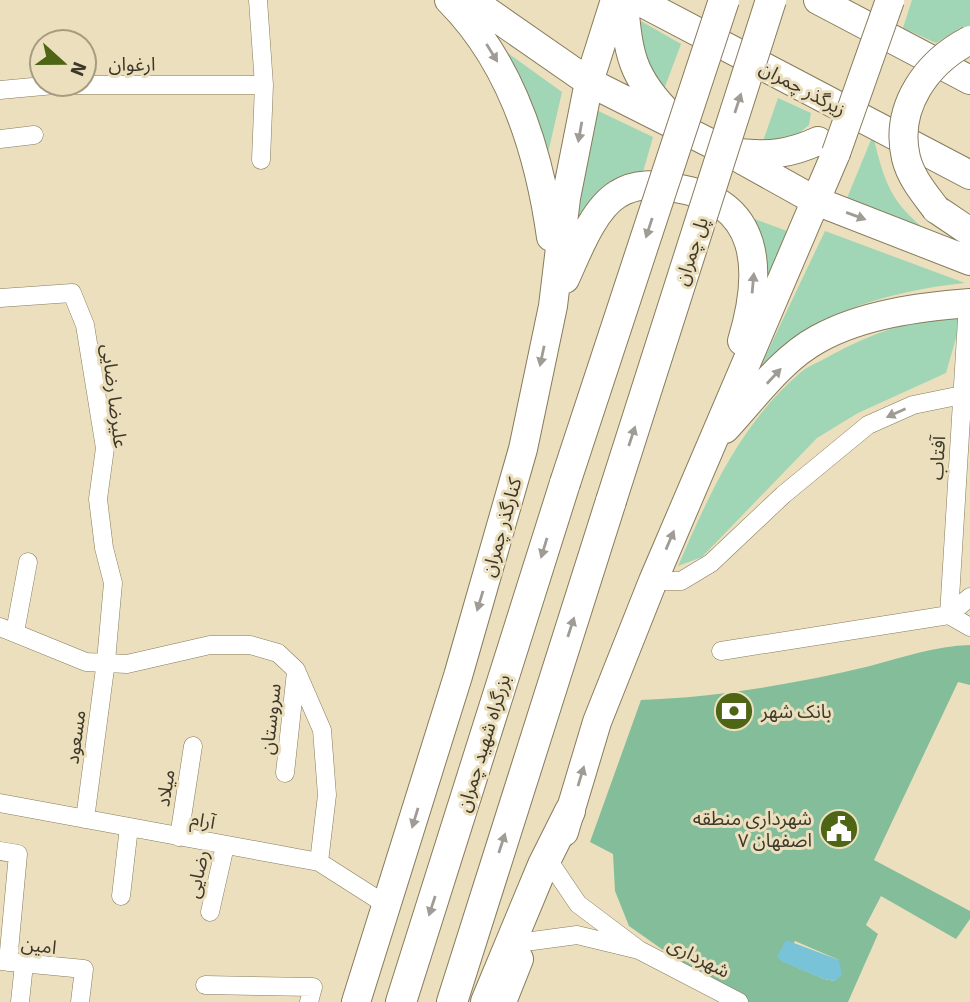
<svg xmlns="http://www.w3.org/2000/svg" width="970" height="1002" viewBox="0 0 970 1002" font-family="Signika,'Noto Sans Arabic',sans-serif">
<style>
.green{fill:#a0d6b5}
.forest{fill:#83bd9a;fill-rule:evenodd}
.water{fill:#79c3d8}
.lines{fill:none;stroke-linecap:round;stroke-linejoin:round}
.minor-casing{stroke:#877b5b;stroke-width:19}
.primary-casing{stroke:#877b5b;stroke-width:30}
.trunk-casing{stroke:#877b5b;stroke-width:32}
.minor{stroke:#fff;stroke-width:18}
.primary{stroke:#fff;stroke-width:28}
.trunk{stroke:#fff;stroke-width:30}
.primary-bridge-casing{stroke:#877b5b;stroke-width:30;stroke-linecap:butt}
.trunk-bridge-casing{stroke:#877b5b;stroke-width:32;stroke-linecap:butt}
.primary-bridge{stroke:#fff;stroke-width:28}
.trunk-bridge{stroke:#fff;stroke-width:30}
.oneway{fill:#9e9c94}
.labels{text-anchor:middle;stroke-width:6;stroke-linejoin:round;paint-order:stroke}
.street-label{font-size:19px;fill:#3d382a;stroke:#ecdfbd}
.poi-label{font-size:19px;fill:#3d382a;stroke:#ecdfbd;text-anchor:start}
</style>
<rect width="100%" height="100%" fill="#ecdfbd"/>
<!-- green -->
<path class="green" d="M912 0H970V27L960 28 936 43 903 28Z
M639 20 681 44 663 92 641 57Z
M498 46 562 92 546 162Z
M778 98 811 113 809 125 794 137 762 144Z
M592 108 653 137 643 172 572 231Z
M873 135C884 182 891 204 930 233L845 203Z
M744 215 787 231 759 306Z
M825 231 965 283C906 289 834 306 788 344 776 355 765 368 754 380Z
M964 310 946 373 858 413 817 438 702 557 678 566C709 495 740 424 800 373 808 366 819 362 828 357 872 332 915 320 964 310Z"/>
<!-- forest -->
<path class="forest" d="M970 645V685L958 682 874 860 970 911V919L956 939 881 896 866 925 878 934 848 1002H744L717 988 629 926 615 891 613 854 590 842 641 700C718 697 795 684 870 666 904 657 935 646 970 645ZM795 941 839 960 835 981 824 979 782 961Z"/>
<!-- water -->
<path class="water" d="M786 940 839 960 842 975 835 981 824 979 781 961 777 956Z"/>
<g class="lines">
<!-- minor casing -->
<g class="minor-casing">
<path id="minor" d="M258 0 264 85 261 160
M0 90 54 85H264
M0 139 34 135
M0 298 72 293 85 325 105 448 98 499 104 548 113 583 106 661 85 819
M653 581H681L711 563 783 495 868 425 913 405 962 395
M949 615 968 303
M949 615 970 627
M0 627 86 662 127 664 210 645H250L278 653 296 670 322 730 327 795 319 862
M15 632 28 562
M721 651 949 615 970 597
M285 773 296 672
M0 803 319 862 388 906
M179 837 193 746
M0 851 18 854 8 962
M553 867 578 904 639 950
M121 896 129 827
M210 912 225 846
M525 942 577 935 639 950 739 1002
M0 961 84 969 80 1002
M205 985 313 987 309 1002
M20 1002 24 964"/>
</g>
<!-- primary casing -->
<g class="primary-casing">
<path id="primary" d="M449 0C512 63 539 151 551 237
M471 0 589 82 728 152 816 201 970 261
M624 0C627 52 632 78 671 116
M637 0 970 175
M818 0 970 80
M738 153C768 156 790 154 818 141
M936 209 970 232
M565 279C577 253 593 209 618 194 637 182 655 185 675 188 762 201 763 271 742 341
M725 429C753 399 781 359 818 339 863 314 920 307 970 303
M564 832 597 722 653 581 836 153
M356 1002 458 676 523 449 553 306 566 198 589 82 615 0
M502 1002 519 959"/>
</g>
<!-- trunk casing -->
<g class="trunk-casing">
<path id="trunk" d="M401 1002 565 483
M452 1002 611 501
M486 1002 543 865 570 811"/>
</g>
<!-- minor -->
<use href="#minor" class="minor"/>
<!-- primary -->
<use href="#primary" class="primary"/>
<!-- trunk -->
<use href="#trunk" class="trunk"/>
<!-- primary-bridge casing -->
<g class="primary-bridge-casing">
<path id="primary-bridge" d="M836 153 890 0
M936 209C924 193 911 178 906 158 894 107 927 62 970 40"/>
</g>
<!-- trunk-bridge casing -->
<g class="trunk-bridge-casing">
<path id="trunk-bridge" d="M565 483 724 0
M611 501 771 0"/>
</g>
<!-- primary-bridge -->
<use href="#primary-bridge" class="primary-bridge"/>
<!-- trunk-bridge -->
<use href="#trunk-bridge" class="trunk-bridge"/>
</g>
<!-- one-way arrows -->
<defs><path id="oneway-solid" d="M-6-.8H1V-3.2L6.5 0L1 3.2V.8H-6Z" transform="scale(1.75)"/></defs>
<g class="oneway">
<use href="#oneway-solid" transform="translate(492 53) rotate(58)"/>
<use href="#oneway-solid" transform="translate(738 103) rotate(-72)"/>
<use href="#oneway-solid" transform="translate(580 132) rotate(100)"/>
<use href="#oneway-solid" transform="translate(856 216) rotate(20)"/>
<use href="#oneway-solid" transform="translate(649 228) rotate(108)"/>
<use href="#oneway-solid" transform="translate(753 283) rotate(-85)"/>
<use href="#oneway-solid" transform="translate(542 356) rotate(102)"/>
<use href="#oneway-solid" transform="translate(774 376) rotate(-47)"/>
<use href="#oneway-solid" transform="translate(896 413) rotate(156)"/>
<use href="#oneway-solid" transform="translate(632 436) rotate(-72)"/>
<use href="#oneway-solid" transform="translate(670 540) rotate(-67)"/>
<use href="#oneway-solid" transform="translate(544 548) rotate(107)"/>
<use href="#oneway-solid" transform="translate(480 601) rotate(107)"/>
<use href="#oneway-solid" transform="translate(571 627) rotate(-72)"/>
<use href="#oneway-solid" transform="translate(581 776) rotate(-73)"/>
<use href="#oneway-solid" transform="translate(415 818) rotate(107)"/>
<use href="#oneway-solid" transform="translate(502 843) rotate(-72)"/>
<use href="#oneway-solid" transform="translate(432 906) rotate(108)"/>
</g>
<!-- icons -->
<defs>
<g id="bank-disc" transform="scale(2.0125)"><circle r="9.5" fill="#4d6515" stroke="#ecdfbd"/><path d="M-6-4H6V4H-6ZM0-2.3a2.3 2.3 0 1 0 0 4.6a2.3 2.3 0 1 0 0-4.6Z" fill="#fff"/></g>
<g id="civic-disc" transform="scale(2.0125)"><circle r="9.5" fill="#4d6515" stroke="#ecdfbd"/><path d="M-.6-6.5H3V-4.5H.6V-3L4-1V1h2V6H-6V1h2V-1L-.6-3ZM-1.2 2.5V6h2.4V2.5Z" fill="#fff"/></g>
</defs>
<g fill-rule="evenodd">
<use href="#bank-disc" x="734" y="711"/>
<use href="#civic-disc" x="839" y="829"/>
</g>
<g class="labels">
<!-- street labels -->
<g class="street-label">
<text x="132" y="71">ارغوان</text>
<text transform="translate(803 88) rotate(28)" y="7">زیرگذر چمران</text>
<text transform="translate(691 251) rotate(-72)" y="7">پل چمران</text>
<text transform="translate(115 396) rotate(83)" y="7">علیرضا رضایی</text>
<text transform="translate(937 458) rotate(-87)" y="7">آفتاب</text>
<text transform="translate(501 527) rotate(-74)" y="7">کنارگذر چمران</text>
<text transform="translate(270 719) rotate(-84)" y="7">سروستان</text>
<text transform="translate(75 737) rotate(-82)" y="7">مسعود</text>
<text transform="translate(483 743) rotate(-73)" y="7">بزرگراه شهید چمران</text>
<text transform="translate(165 788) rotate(-81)" y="7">میلاد</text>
<text transform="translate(203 820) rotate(11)" y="7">آرام</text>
<text transform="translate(197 874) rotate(-78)" y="7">رضایی</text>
<text transform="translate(39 945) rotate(7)" y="7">امین</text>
<text transform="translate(699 957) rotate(27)" y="7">شهرداری</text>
</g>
<!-- poi labels -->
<g class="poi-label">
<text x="761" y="718">بانک شهر</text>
<text x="812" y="825" text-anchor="end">شهرداری منطقه<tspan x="812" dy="22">۷ اصفهان</tspan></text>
</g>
</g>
<!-- north arrow -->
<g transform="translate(63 63) rotate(111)"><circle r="33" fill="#ecdfbd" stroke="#a69c82" stroke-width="2"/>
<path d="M0-5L12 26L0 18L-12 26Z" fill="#4d6515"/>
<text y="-10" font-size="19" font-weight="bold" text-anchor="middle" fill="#3d382a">N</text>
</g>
</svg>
